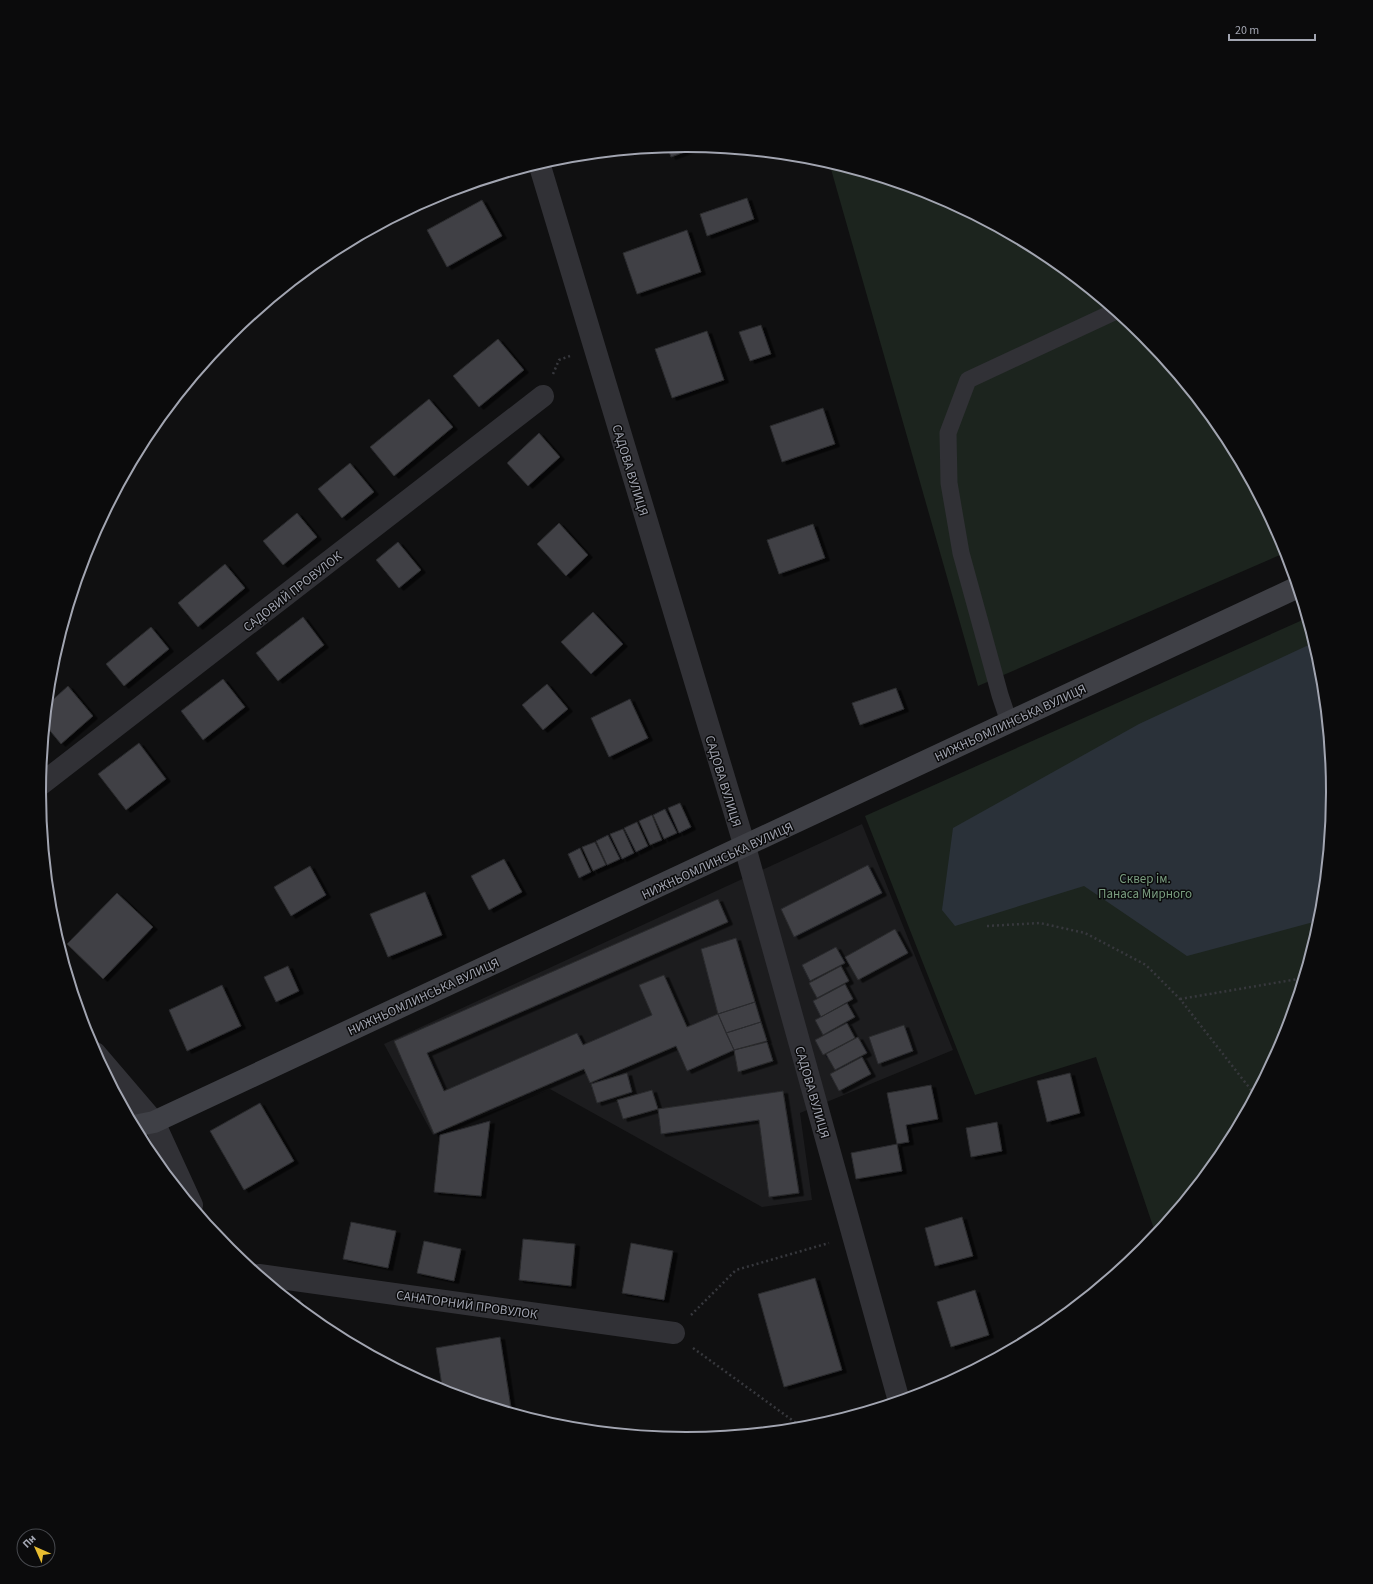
<svg xmlns="http://www.w3.org/2000/svg" width="1373" height="1584" viewBox="0 0 1373 1584" font-family="'Source Sans 3',sans-serif">
<style>
.built{fill:#1c1c1e}
.green{fill:#1c241e}
.water{fill:#2a3139}
.building{fill:#3f4044;stroke:#2a2a2d;filter:url(#shadow)}
.lines{fill:none;stroke-linecap:round;stroke-linejoin:round}
.path{stroke:#37383d;stroke-width:2.5;stroke-dasharray:2 3;stroke-linecap:butt}
.lane{stroke:#313136;stroke-width:17}
.street{stroke:#313136;stroke-width:22}
.secondary{stroke:#3f4046;stroke-width:22}
.labels{text-anchor:middle;stroke-width:3;stroke-linejoin:round;paint-order:stroke}
.street-label{font-size:13px;fill:#a2a5b1;stroke:#0b0b0c}
.park-label{font-size:13px;fill:#799c7f;stroke:#0b0b0c}
.rim{fill:none;stroke:#a2a5b1;stroke-width:2}
</style>
<defs>
<filter id="shadow"><feDropShadow dx="4.5" dy="2.5" stdDeviation="0" flood-color="#0009"/></filter>
</defs>
<rect width="100%" height="100%" fill="#101011"/>
<!-- built -->
<path class="built" d="M862 824 953 1050 800 1113 812 1200 762 1207 550 1089 433 1135 384 1044Z"/>
<!-- green -->
<path class="green" d="M829 162 934 194 1046 254 1145 334 1225 432 1285 544 1287 552 978 686Z
M1307 618 1322 666 1334 792 1322 919 1285 1040 1225 1152 1156 1235 1096 1057 975 1095 865 816Z"/>
<!-- water -->
<path class="water" d="M1315 642 1322 666 1334 792 1321 920 1187 956 1084 886 955 926 942 910 953 828 1139 724Z"/>
<!-- building -->
<path class="building" d="M687 145 701 146 671 157 667 146Z
M747 198 754 219 707 236 700 214Z
M482 200 502 236 447 267 427 230Z
M687 230 701 272 637 294 623 253Z
M761 325 771 354 750 361 739 332Z
M707 331 724 380 672 398 655 349Z
M498 339 524 370 479 407 453 376Z
M429 399 453 427 394 476 370 447Z
M823 408 835 444 782 462 770 426Z
M539 433 560 457 528 486 507 463Z
M350 463 374 492 342 518 318 489Z
M297 513 317 537 283 565 263 541Z
M559 523 588 555 566 576 537 544Z
M813 524 825 558 779 574 767 540Z
M398 542 421 570 399 588 376 560Z
M225 564 245 588 198 627 178 603Z
M593 612 623 644 591 674 561 642Z
M303 617 324 645 278 681 256 653Z
M151 627 169 649 124 686 106 664Z
M223 679 245 707 203 740 181 711Z
M547 684 568 709 543 730 522 705Z
M68 686 93 716 61 744 46 726 48 704Z
M896 688 904 709 860 725 852 703Z
M630 699 648 738 609 757 591 718Z
M139 743 166 779 126 810 98 774Z
M680 803 691 827 679 833 668 808Z
M665 809 677 833 664 839 653 815Z
M652 815 662 840 650 845 639 821Z
M637 822 648 846 636 852 624 828Z
M623 829 634 853 622 859 610 834Z
M608 835 620 859 607 865 596 841Z
M595 842 606 865 593 871 582 847Z
M580 848 591 872 579 878 568 854Z
M504 859 522 892 489 910 471 876Z
M868 865 882 893 794 937 781 909Z
M310 866 326 895 291 916 274 887Z
M425 892 442 935 388 957 370 914Z
M117 893 153 927 103 979 67 944Z
M718 899 728 922 427 1053 444 1091 577 1033 583 1045 652 1015 639 985 664 975 687 1027 718 1014 734 1050 687 1071 676 1046 590 1083 584 1069 434 1134 394 1041Z
M895 929 908 953 858 980 845 957Z
M736 938 755 1002 718 1014 701 949Z
M836 947 845 963 810 981 802 965Z
M288 966 299 991 276 1002 264 977Z
M841 966 849 981 817 998 809 983Z
M845 984 853 999 821 1017 813 1001Z
M222 985 241 1026 187 1051 169 1010Z
M755 1002 761 1022 726 1033 718 1014Z
M847 1003 855 1017 823 1035 815 1020Z
M761 1022 767 1041 734 1050 726 1033Z
M847 1023 855 1038 823 1055 815 1040Z
M904 1025 913 1051 878 1064 869 1037Z
M858 1037 867 1053 835 1070 826 1054Z
M767 1042 773 1061 738 1072 734 1050Z
M862 1057 871 1074 839 1091 830 1074Z
M627 1073 632 1092 597 1103 591 1084Z
M1070 1073 1080 1113 1047 1122 1037 1081Z
M931 1085 938 1119 906 1125 909 1142 897 1144 887 1093Z
M652 1090 658 1109 623 1119 617 1100Z
M783 1091 799 1193 769 1197 759 1120 661 1134 658 1109Z
M260 1103 294 1161 244 1190 210 1131Z
M490 1121 481 1196 434 1192 440 1135Z
M997 1122 1002 1151 971 1157 966 1128Z
M897 1144 902 1171 856 1179 851 1153Z
M962 1217 973 1256 935 1266 925 1228Z
M351 1222 396 1231 388 1268 343 1259Z
M523 1239 575 1244 571 1286 519 1280Z
M424 1241 461 1249 454 1281 417 1273Z
M631 1243 673 1251 664 1300 622 1293Z
M815 1278 842 1370 784 1387 758 1294Z
M975 1290 989 1335 951 1347 937 1302Z
M300 1300 301 1309 291 1301Z
M500 1337 511 1408 502 1409 443 1392 436 1348Z"/>
<g class="lines">
<!-- path -->
<path class="path" d="M553 374 559 360 570 356
M987 926 1040 923 1085 933 1146 965 1180 999 1255 1095
M1180 999 1304 978
M691 1315 736 1270 829 1243
M693 1348 803 1428"/>
<!-- lane -->
<path class="lane" d="M1009 722 1000 695 961 553 949 483 948 433 968 380 1116 311"/>
<!-- street -->
<path class="street" d="M539 163 745 847 899 1401
M40 785 543 396
M95 1053 154 1122 192 1205
M259 1275 674 1333"/>
<!-- secondary -->
<path class="secondary" d="M134 1126 154 1122 1298 587"/>
</g>
<g class="labels">
<!-- street labels -->
<g class="street-label">
<text transform="translate(631 470) rotate(73)" y="5">САДОВА ВУЛИЦЯ</text>
<text transform="translate(292 591) rotate(-38)" y="5">САДОВИЙ ПРОВУЛОК</text>
<text transform="translate(1010 722) rotate(-25)" y="5">НИЖНЬОМЛИНСЬКА ВУЛИЦЯ</text>
<text transform="translate(724 781) rotate(73)" y="5">САДОВА ВУЛИЦЯ</text>
<text transform="translate(717 860) rotate(-25)" y="5">НИЖНЬОМЛИНСЬКА ВУЛИЦЯ</text>
<text transform="translate(423 996) rotate(-25)" y="5">НИЖНЬОМЛИНСЬКА ВУЛИЦЯ</text>
<text transform="translate(813 1092) rotate(74)" y="5">САДОВА ВУЛИЦЯ</text>
<text transform="translate(467 1304) rotate(8)" y="5">САНАТОРНИЙ ПРОВУЛОК</text>
</g>
<!-- park labels -->
<g class="park-label">
<text x="1145" y="883">Сквер ім.<tspan x="1145" dy="15">Панаса Мирного</tspan></text>
</g>
</g>
<!-- crop -->
<path d="M0 0H1373V1584H0ZM46 792a640 640 0 1 1 1280 0a640 640 0 1 1-1280 0Z" fill="#0b0b0c" fill-rule="evenodd"/>
<path class="rim" d="M46 792a640 640 0 1 1 1280 0a640 640 0 1 1-1280 0Z"/>
<!-- north arrow -->
<g transform="translate(36 1548) rotate(315)"><circle r="19" fill="#0b0b0c" stroke="#47494e"/>
<path d="M0-3L7 15L0 10L-7 15Z" fill="#e8bd31"/>
<text y="-6" font-size="11" font-weight="bold" text-anchor="middle" fill="#a2a5b1">Пн</text>
</g>
<!-- scale -->
<path d="M1229 34v6h86v-6" fill="none" stroke="#a2a5b1" stroke-width="2"/>
<text x="1235" y="34" font-size="12" fill="#a2a5b1" stroke="#0b0b0c" stroke-width="3" paint-order="stroke">20 m</text>
</svg>
